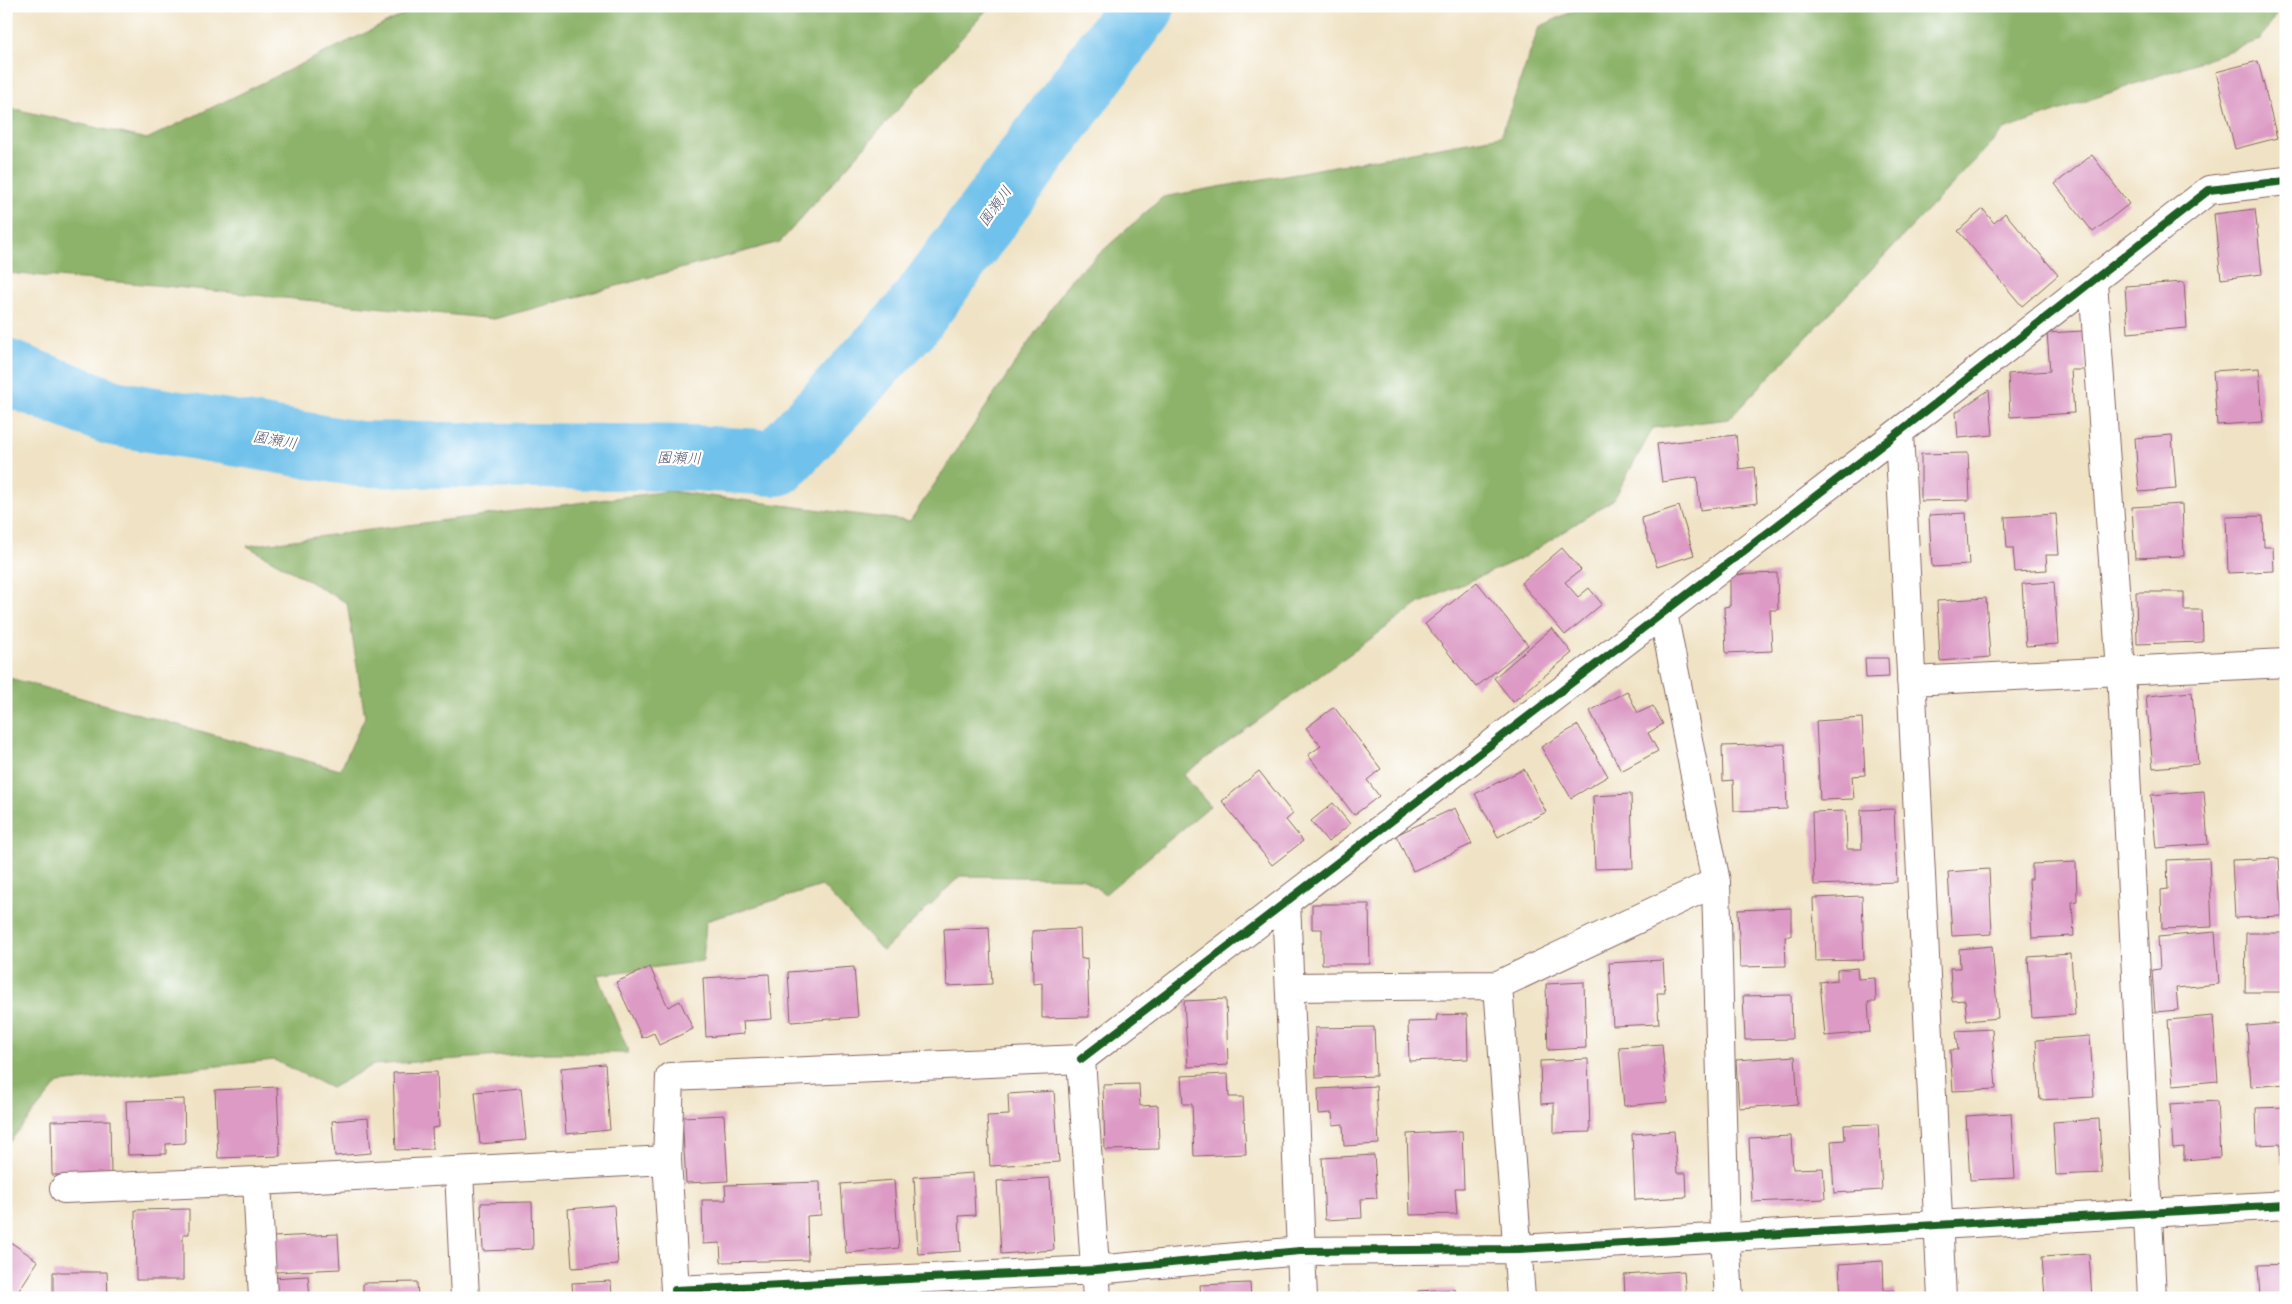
<svg xmlns="http://www.w3.org/2000/svg" width="2292" height="1304" viewBox="0 0 2292 1304" font-family="Pangolin,'Klee One',sans-serif">
<style>
.forest{fill:#8cb369;stroke:#6b694a}
.lines{fill:none;stroke-linecap:round;stroke-linejoin:round}
.river{stroke:#6fc1eb;stroke-width:66}
.building{fill:#dc9ac4}
.minor-casing{stroke:#846461;stroke-width:30}
.minor{stroke:#fff;stroke-width:28}
.cycleway-casing{stroke:#fff;stroke-width:11}
.cycleway{stroke:#1b5e20;stroke-width:8}
.labels{text-anchor:middle;stroke-width:4.5;stroke-linejoin:round;paint-order:stroke}
.water-label{font-size:15px;font-style:italic;fill:#57586e;stroke:#fff}
</style>
<rect width="100%" height="100%" fill="#fff"/>
<filter id="ink" filterUnits="userSpaceOnUse"><feTurbulence type="fractalNoise" baseFrequency=".02" numOctaves="2"/><feDisplacementMap in="SourceGraphic" scale="10" xChannelSelector="R" yChannelSelector="G"/><feConvolveMatrix kernelMatrix="1 2 1 2 8 2 1 2 1" color-interpolation-filters="sRGB"/></filter>
<filter id="wash" filterUnits="userSpaceOnUse"><feTurbulence type="fractalNoise" baseFrequency=".0096" numOctaves="4" result="noise"/><feDisplacementMap in="SourceGraphic" scale="20" xChannelSelector="R" yChannelSelector="G"/><feGaussianBlur stdDeviation="1.12" result="paint"/><feColorMatrix in="noise" values="0 0 0 0 0 0 0 0 0 0 0 0 0 0 0 0 0 1.4 0 .05"/><feComposite in="paint" operator="in"/></filter>
<g filter="url(#wash)">
<rect width="100%" height="100%" fill="#f0e3c5"/>
<!-- forest -->
<path class="forest" d="M421 6H990L780 242 494 319 155 285 6 273V107L147 139Z
M1584 6H2281L2260 40 2004 130 1729 419 1653 428 1614 499 1524 557 1420 603 1183 775 1210 806 1105 894 1082 878 960 876 883 951 822 886 706 921 703 961 597 975 629 1053H543L373 1065 331 1088 274 1060 58 1083 6 1146V677L340 770 365 717 347 603 247 546 669 491 910 521 1071 279 1163 197 1501 136 1539 27Z"/>
<g class="lines">
<!-- river -->
<path class="river" d="M6 372 113 413 359 454 692 458 777 463 912 318 1142 6"/>
</g>
<g id="blocks">
<!-- building -->
<path class="building" d="M2258 61 2277 138 2235 149 2216 72Z
M2092 155 2129 204 2093 232 2055 184Z
M1983 209 1994 223 2005 213 2058 275 2022 306 1958 231Z
M2255 209 2262 274 2221 279 2214 214Z
M2184 282 2187 328 2128 333 2125 286Z
M2083 331 2086 370H2071L2074 413 2010 417 2008 374 2050 371 2047 333Z
M2259 368 2263 422 2217 425 2213 371Z
M1989 390 1993 435 1958 438 1956 412Z
M1736 435 1739 469 1754 467 1757 503 1700 510 1697 477 1662 482 1657 444Z
M2172 435 2176 489 2139 492 2135 438Z
M1968 453 1970 500 1921 501V454Z
M2182 504 2184 556 2135 558 2132 507Z
M1679 506 1694 555 1657 567 1641 518Z
M1966 513 1969 565 1932 567 1929 515Z
M2056 514 2059 555H2046L2047 570 2015 572 2013 548H2007L2005 517Z
M2263 516 2264 547H2273L2274 571 2228 573 2226 517Z
M1562 548 1581 570 1565 582 1578 597 1589 588 1602 604 1565 635 1521 583Z
M1777 573 1778 610H1770L1772 651 1726 653 1724 607 1730 606V575Z
M1477 582 1528 645 1476 687 1425 624Z
M2054 582 2058 644 2026 646 2022 584Z
M2136 592H2184V610H2202L2203 642 2137 644Z
M1986 598 1990 657 1940 661 1937 601Z
M1552 628 1572 653 1513 702 1494 678Z
M1865 658H1888L1889 677 1866 678Z
M1627 691 1638 713 1653 706 1663 724 1648 733 1658 751 1621 771 1590 711Z
M2192 692 2198 764 2153 768 2146 696Z
M1334 707 1381 769 1367 780 1379 796 1354 815 1308 755 1321 746 1306 728Z
M1862 718 1865 775 1852 776 1854 799 1820 800 1816 721Z
M1578 725 1608 776 1571 798 1541 747Z
M1785 744 1787 809 1734 811 1733 780 1723 781 1722 746Z
M1524 769 1546 812 1498 837 1475 794Z
M1259 771 1293 814 1286 820 1303 841 1272 865 1222 801Z
M2204 791 2208 844 2156 848 2151 795Z
M1631 794 1633 868 1595 869 1593 796Z
M1333 803 1350 824 1328 842 1311 821Z
M1455 808 1472 844 1413 871 1396 835Z
M1894 809 1897 882 1814 885 1812 812 1846 811 1847 849H1862L1861 810Z
M2209 858 2212 927 2162 929 2161 890 2168 889 2167 860Z
M2279 858 2282 916 2235 918 2232 860Z
M2076 862 2077 901 2072 902 2074 936 2032 938 2029 879H2032V864Z
M1989 869 1992 934 1952 936 1948 872Z
M1862 896 1864 960 1815 961 1813 898Z
M1312 904H1369L1370 964H1322V929H1312Z
M1791 908V936H1785L1786 966 1740 967 1738 910Z
M989 927 992 984 947 986 944 929Z
M1080 929 1081 959 1087 958 1089 1017 1042 1018V983L1033 984 1032 931Z
M2215 932 2219 984 2176 988 2178 1010 2155 1012 2152 970 2160 969 2158 937Z
M2246 933H2286V992H2245Z
M1992 946 1998 1018 1967 1021 1965 1000 1952 1001 1950 968H1960L1959 949Z
M2071 954 2075 1015 2032 1018 2028 957Z
M1663 960 1665 993H1657L1659 1024 1613 1026 1609 963Z
M650 967 668 1007 680 1001 693 1029 659 1045 654 1033 642 1038 616 982Z
M854 967 858 1017 791 1022 788 972Z
M1857 968 1858 979 1875 978 1876 1002H1868L1870 1032 1825 1036 1820 982 1837 980V970Z
M769 974 772 1019 743 1021 744 1034 706 1037 703 978Z
M1584 982 1586 1048 1548 1050 1546 984Z
M1791 995 1792 1039 1745 1040 1743 996Z
M1226 999 1228 1065 1188 1067 1184 1001Z
M1467 1014 1468 1059 1409 1061 1408 1022 1436 1021 1437 1015Z
M2213 1016 2218 1081 2173 1085 2168 1020Z
M2283 1023 2286 1084 2251 1087 2247 1026Z
M1374 1027 1376 1076 1316 1078 1315 1028Z
M1992 1029 1996 1089 1953 1091 1950 1050H1958L1956 1031Z
M2090 1036 2094 1097 2040 1100 2036 1040Z
M1662 1044 1667 1102 1624 1106 1619 1047Z
M1795 1056 1798 1104 1739 1108 1736 1060Z
M1588 1059 1590 1132 1554 1133V1103L1541 1104 1540 1061Z
M605 1064 610 1130 566 1134 561 1068Z
M437 1072 439 1127 432 1128 433 1149 396 1150 393 1073Z
M1228 1074 1229 1097H1243L1246 1154 1194 1156 1192 1104H1183L1181 1076Z
M1139 1084 1140 1106 1158 1105 1159 1149 1105 1150 1103 1085Z
M1376 1086 1379 1144 1344 1146 1343 1124 1333 1125 1332 1113 1319 1114 1318 1089Z
M277 1087 280 1156 218 1158 215 1090Z
M521 1088 526 1140 480 1144 475 1092Z
M1054 1091 1059 1162 990 1166 987 1116 1009 1115 1008 1094Z
M184 1099 185 1143 166 1144V1154L128 1155 126 1101Z
M2217 1101 2220 1157 2184 1160V1147L2173 1148 2170 1104Z
M2286 1107V1163H2281L2280 1144 2257 1145 2256 1108Z
M2011 1113 2015 1178 1970 1180 1966 1116Z
M724 1115 728 1181 686 1183 682 1117Z
M368 1118 371 1153 335 1156 332 1121Z
M2099 1119 2102 1173 2056 1175 2053 1122Z
M110 1120 111 1174 52 1175 51 1121Z
M1878 1124 1882 1190 1834 1193 1831 1141 1845 1140 1844 1125Z
M1462 1131 1464 1188H1455L1457 1214 1410 1215 1407 1134Z
M1674 1131 1677 1173H1686L1687 1197 1635 1200 1632 1134Z
M1791 1136 1793 1169 1823 1168 1825 1199 1752 1202 1749 1138Z
M1374 1155 1377 1198 1361 1199 1362 1218 1325 1220 1322 1158Z
M973 1173 975 1215 959 1216 961 1251 918 1254 914 1177Z
M1050 1178 1054 1250 1001 1254 997 1181Z
M894 1180 899 1248 846 1253 841 1184Z
M820 1182 821 1215 807 1216 808 1260 721 1262 720 1243 703 1244 702 1200H726L725 1185Z
M532 1202 533 1249 483 1251 481 1203Z
M614 1205 618 1265 572 1268 568 1209Z
M189 1209V1234H183V1280H136L135 1210Z
M338 1234 340 1269 275 1272 273 1237Z
M6 1239 38 1261 14 1298H6Z
M2089 1254 2092 1298H2045L2042 1257Z
M1883 1261 1884 1291 1895 1290 1896 1298H1841L1839 1264Z
M2286 1264V1298H2260L2258 1265Z
M1684 1271 1686 1298H1625L1624 1275Z
M53 1272H107L108 1298H53Z
M308 1276 310 1298H272L270 1278Z
M611 1281 612 1298H573L572 1283Z
M417 1282 418 1298H363V1283Z
M1250 1283 1251 1298H1201L1200 1285Z
M1455 1289 1456 1298H1418V1291Z
M1362 1293 1363 1298H1330V1296Z"/>
</g>
</g>
<g filter="url(#ink)">
<use href="#blocks" fill-opacity="0" stroke="#846461" stroke-width="1"/>
<g class="lines">
<!-- minor casing -->
<g class="minor-casing">
<path id="minor" d="M2093 282 2121 671 2152 1298
M1899 432 1942 1298
M1911 681 2286 663
M1716 882 1725 1236 1729 1298
M1286 902 1303 1298
M1498 985 1521 1298
M1290 987 1498 985 1716 882 1663 613
M1081 1059 1899 432 2209 190 2286 181
M667 1160 670 1077 1081 1059 1097 1298
M459 1171 465 1298
M257 1181 667 1160 675 1290
M64 1189 257 1181 263 1298
M676 1298 675 1290 1096 1270 1300 1251 1519 1249 2286 1205"/>
</g>
<!-- minor -->
<use href="#minor" class="minor"/>
<!-- cycleway casing -->
<g class="cycleway-casing">
<path id="cycleway" d="M1081 1059 1899 432 2209 190 2286 181
M676 1298 675 1290 1096 1270 1300 1251 1519 1249 2286 1205"/>
</g>
<!-- cycleway -->
<use href="#cycleway" class="cycleway"/>
</g>
</g>
<g class="labels">
<!-- water labels -->
<g class="water-label">
<text transform="translate(995 206) rotate(-54)" y="5">園瀬川</text>
<text transform="translate(275 440) rotate(10)" y="5">園瀬川</text>
<text transform="translate(679 458) rotate(1)" y="5">園瀬川</text>
</g>
</g>
<!-- margin -->
<rect width="2292" height="1304" fill="none" stroke="#fff" stroke-width="25"/>
</svg>
